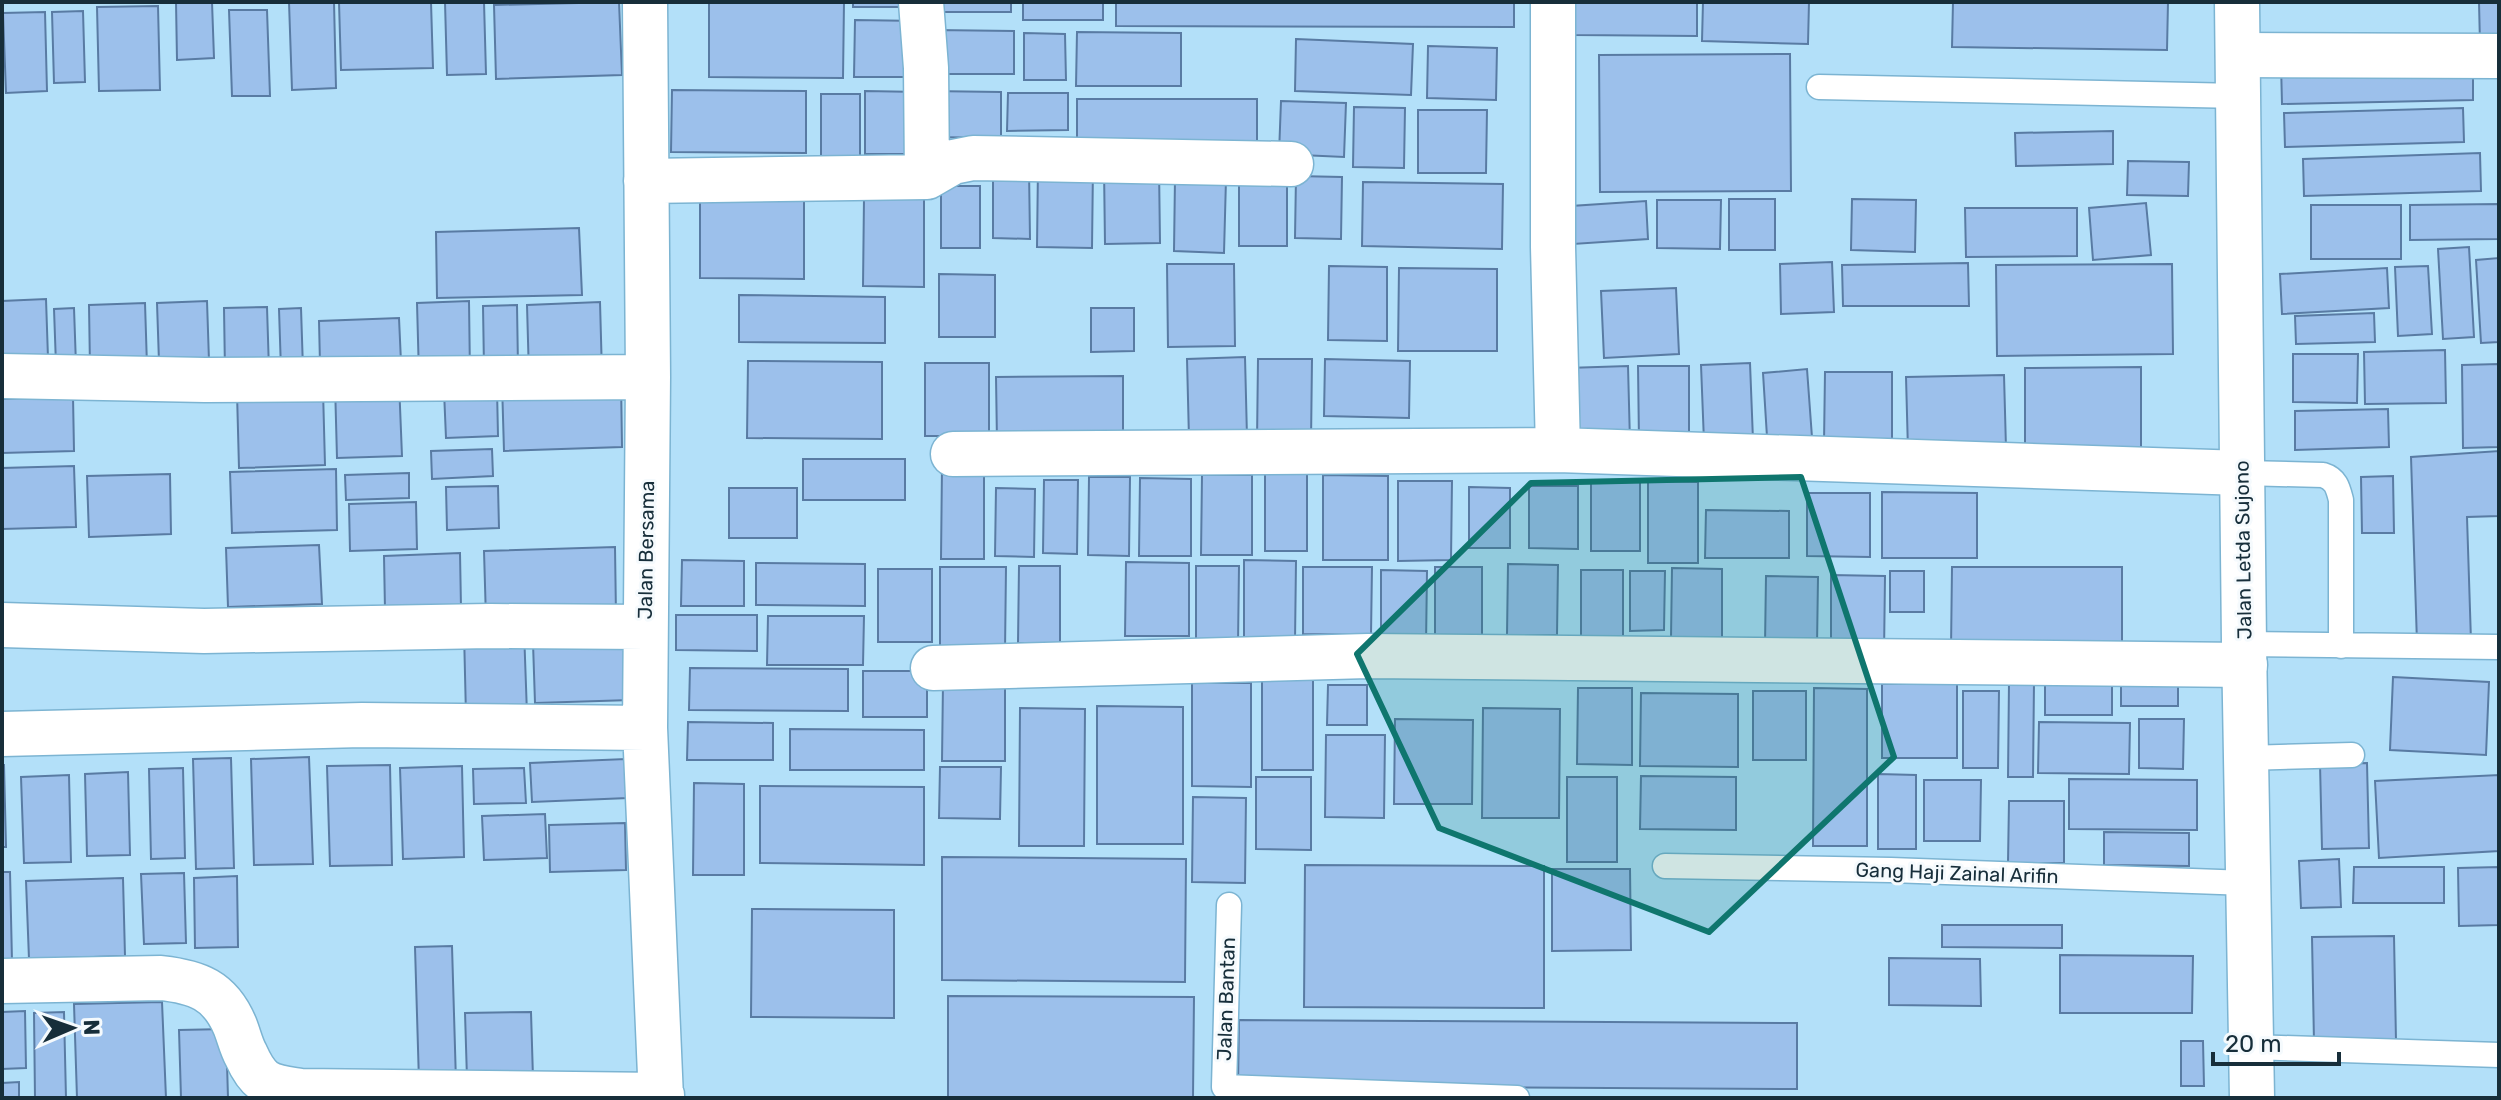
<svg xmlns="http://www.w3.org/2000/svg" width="2501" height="1100" viewBox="0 0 2501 1100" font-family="Rubik,sans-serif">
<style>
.building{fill:#9cc0eb;stroke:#597ba3;stroke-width:2}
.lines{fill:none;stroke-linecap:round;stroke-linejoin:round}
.service-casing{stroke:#7cb4d2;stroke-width:27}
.minor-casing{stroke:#7cb4d2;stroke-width:47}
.trunk-casing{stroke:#7cb4d2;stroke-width:47}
.service{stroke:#fff;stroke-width:24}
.minor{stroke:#fff;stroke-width:44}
.trunk{stroke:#fff;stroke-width:44}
.marked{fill:#0f766e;fill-opacity:0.2;stroke:#0f766e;stroke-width:6;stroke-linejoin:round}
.labels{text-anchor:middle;stroke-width:6;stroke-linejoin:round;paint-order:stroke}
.street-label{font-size:20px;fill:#172e3a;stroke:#f5fafd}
</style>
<rect width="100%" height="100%" fill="#b3e0f9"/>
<!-- building -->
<path class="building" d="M176 2H212L214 58 177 60Z
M289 2H334L336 88 292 90Z
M339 2H431L433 68 341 70Z
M445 2H484L486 74 447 75Z
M619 2 622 75 496 79 494 5Z
M709 2H844L843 78 709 77Z
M853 2H914V7H853Z
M927 2H1011V12H926Z
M1023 2H1103V20H1023Z
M1116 2H1514V27L1116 26Z
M1574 2H1697V36L1574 35Z
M1703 2H1809L1808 44 1702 41Z
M1953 2H2168L2167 50 1952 47Z
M2479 2H2499V44H2480Z
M158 6 160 90 99 91 97 7Z
M229 10H267L270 96H232Z
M83 11 85 82 54 83 52 12Z
M45 12 47 91 6 93 3 13Z
M855 20 919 21V77H854Z
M935 30 1014 31V74H934Z
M1077 32 1181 33V86H1076Z
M1024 33 1065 34 1066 80H1024Z
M1296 39 1413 44 1411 95 1295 91Z
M1428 46 1497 48 1496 100 1427 98Z
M1790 54 1791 191 1600 192 1599 55Z
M2473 60V100L2282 104 2281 64Z
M672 90 806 91V153L671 152Z
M865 91 920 92V154H865Z
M929 91 1001 92V138L928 137Z
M1008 93H1068V130L1007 131Z
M821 94H860V164L821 163Z
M1077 99H1257V159H1077Z
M1281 101 1346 103 1344 157 1279 154Z
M1354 107 1405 108 1404 168 1353 167Z
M2463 108 2464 142 2285 147 2284 113Z
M1418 110H1487L1486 173H1418Z
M2113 131V164L2016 166 2015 133Z
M2480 153 2481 191 2304 196 2303 159Z
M2128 161 2189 162 2188 196 2127 195Z
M1038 166H1093L1092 248 1037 247Z
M1159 167 1160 243 1105 244 1104 168Z
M993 169H1029L1030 239 993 238Z
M1287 172V246H1239V173Z
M1296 176 1342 177 1341 239 1295 238Z
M1175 178 1226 179 1224 253 1174 251Z
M1363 182 1503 184 1502 249 1362 246Z
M941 186H980V248H941Z
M700 191 804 192V279L700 278Z
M864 198 924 199V287L863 286Z
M1729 199H1775V250H1729Z
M1852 199 1916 200 1915 252 1851 250Z
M1657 200H1721L1720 249 1657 248Z
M1646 201 1648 239 1573 244 1571 206Z
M2146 203 2151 255 2093 260 2089 208Z
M2499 204V239L2410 240V205Z
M2311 205H2401V259H2311Z
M1965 208H2077V256L1966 257Z
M579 228 582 295 437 298 436 232Z
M2469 247 2474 337 2443 339 2438 249Z
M2499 258V342L2481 343 2476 260Z
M1832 262 1834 312 1781 314 1780 264Z
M1968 263 1969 306H1843L1842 265Z
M1167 264H1234L1235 346 1168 347Z
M2172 264 2173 354 1997 356 1996 265Z
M1329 266 1387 267V341L1328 340Z
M2428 266 2432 334 2398 336 2395 267Z
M1399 268 1497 269V351H1398Z
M2387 268 2389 308 2282 314 2280 274Z
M939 274 995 275V337H939Z
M1676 288 1679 354 1604 358 1601 291Z
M739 295 885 297V343L739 342Z
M46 299 48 358 2 359V301Z
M207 301 209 361 159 362 157 303Z
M469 301 470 375 419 376 417 303Z
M600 302 602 374 529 376 527 305Z
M145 303 147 366 90 368 89 305Z
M517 305 518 367 484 368 483 306Z
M267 307 269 370 225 372 224 308Z
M74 308 76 365H56L54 309Z
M301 308 303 369 281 370 279 309Z
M1091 308H1134V351L1091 352Z
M2374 313 2375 342 2296 344 2295 316Z
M399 318 401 362 320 364 319 321Z
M2445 350 2446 403 2365 404 2364 352Z
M2293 354H2358L2357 403 2293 402Z
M1245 357 1247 437 1189 439 1187 359Z
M1258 359H1312L1311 442 1257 441Z
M1325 359 1410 361 1409 418 1324 416Z
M748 361 882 362V439L747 438Z
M925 363H989V436H925Z
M1750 363 1753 440 1704 442 1701 365Z
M2499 364V447L2463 448 2462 365Z
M1628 366 1630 442 1569 444 1567 368Z
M1638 366H1689V441H1639Z
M2141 367V454H2025V368Z
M1807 369 1813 451 1768 453 1763 373Z
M1825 372H1892V444L1824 443Z
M2004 375 2006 448 1908 451 1906 377Z
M1123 376V440L997 442 996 377Z
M621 380 622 447 504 451 502 383Z
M399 382 402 456 337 458 335 384Z
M497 389 498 436 446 438 444 391Z
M323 390 325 465 239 468 237 393Z
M73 396 74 451 2 453V399Z
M2388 409 2389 447 2295 450V411Z
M492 449 493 476 432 479 431 451Z
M2499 451V516L2467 517 2471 641 2417 643 2411 457Z
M803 459H905V500H803Z
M74 466 76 527 2 529V468Z
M942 466H984V559H941Z
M336 469 337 530 232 533 230 472Z
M409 473V498L346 500 345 475Z
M170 474 171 534 89 537 87 476Z
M1265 474H1307V551H1265Z
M1202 475H1252V555H1201Z
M1323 475 1388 476V560H1323Z
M2393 476 2394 533H2362L2361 477Z
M1089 477H1130L1129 556 1088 555Z
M1140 478 1191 479V556H1139Z
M1044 480H1078L1077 554 1043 553Z
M1398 481H1452L1451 560 1398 561Z
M1591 481H1640V551H1591Z
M1648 481 1698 482V563H1648Z
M498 486 499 528 447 530 446 487Z
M1529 486H1578V549L1529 548Z
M1469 487 1510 488V548H1469Z
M729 488H797V538H729Z
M996 488 1035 489 1034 557 995 556Z
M1882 492 1977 493V558H1882Z
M1807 493H1870V557L1807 556Z
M416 502 417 549 350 551 349 504Z
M1706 510 1789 511V558H1705Z
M319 545 322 604 228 607 226 548Z
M615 547 616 616 486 619 484 551Z
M460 553 461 608 385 610 384 556Z
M682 560 744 561V606H681Z
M1244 560 1296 561 1295 642H1244Z
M1126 562 1189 563V636H1125Z
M756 563 865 564V606L756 605Z
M1508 564 1558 565 1557 635H1507Z
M1019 566H1060V643H1018Z
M1196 566H1239L1238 644H1196Z
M940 567H1006L1005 652 940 653Z
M1303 567H1372L1371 635 1303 634Z
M1435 567H1482V641H1435Z
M1952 567H2122V650L1951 649Z
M1672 568 1722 569V639L1671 638Z
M878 569H932V642H878Z
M1381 570 1427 571 1426 645H1381Z
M1581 570H1623V646L1581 645Z
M1630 571H1665L1664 630 1630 631Z
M1890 571H1924V612H1890Z
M1831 575 1885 576 1884 654 1831 653Z
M1766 576 1818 577 1817 646 1765 645Z
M676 615H757V651L676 650Z
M768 616H864L863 665H767Z
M524 630 527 714 466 716 464 632Z
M630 640 631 700 535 703 533 643Z
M690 668 848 669V711L689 710Z
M863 671H927V717H863Z
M2045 675 2112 676V715H2045Z
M2121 675H2178V706H2121Z
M1262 676 1313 677V770H1262Z
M2393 677 2489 682 2486 755 2390 750Z
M943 682H1005V761H942Z
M2009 682H2034L2033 777H2008Z
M1192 683H1251V787L1192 786Z
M1882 684H1957V758H1882Z
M1328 685H1367V725H1327Z
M1578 688H1632V765L1577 764Z
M1814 688 1867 689V846H1813Z
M1753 691H1806V760H1753Z
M1963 691H1999L1998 768H1963Z
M1641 693 1738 694V767L1640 766Z
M1097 706 1183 707V844H1097Z
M1020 708 1085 709 1084 846H1019Z
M1483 708 1560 709 1559 818H1482Z
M1395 719 1473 720 1472 804H1394Z
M2139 719H2184L2183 769 2139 768Z
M688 722 773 723V760H687Z
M2039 722 2130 723 2129 774 2038 773Z
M790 729 924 730V770H790Z
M1326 735H1385L1384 818 1325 817Z
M309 757 313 864 254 865 251 759Z
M231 758 234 868 196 869 193 759Z
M626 759 628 798 532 802 530 763Z
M2367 763 2369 848 2322 849 2320 764Z
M2 765H4L6 847H2Z
M390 765 392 865 330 866 327 766Z
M462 766 464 857 403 859 400 768Z
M940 767H1001L1000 819 939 818Z
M183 768 185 858 151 859 149 769Z
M524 768 526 803 474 804 473 769Z
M128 772 130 855 87 856 85 774Z
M1878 774 1916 775V849H1878Z
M69 775 71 862 24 863 21 777Z
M2499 775V851L2379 858 2375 781Z
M1641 776 1736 777V830L1640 829Z
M1256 777H1311V850L1256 849Z
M1567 777H1617V862H1567Z
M2069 779 2197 780V830L2069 829Z
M1924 780H1981L1980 841H1924Z
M694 783 744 784V875H693Z
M760 786 924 787V865L760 863Z
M1193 797 1246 798 1245 883 1192 882Z
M2009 801H2064V863H2008Z
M545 814 547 858 484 860 482 816Z
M625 823 626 870 550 872 549 825Z
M2104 832 2189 833V866L2104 865Z
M942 857 1186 859 1185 982 942 980Z
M2339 859 2341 907 2301 908 2299 861Z
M1305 865 1544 866V1008L1304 1007Z
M2354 867H2444V903H2353Z
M2499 867V925L2459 926 2458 868Z
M1552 869H1630L1631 950 1552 951Z
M2 872H10L12 961 2 962Z
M184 873 186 943 144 944 141 874Z
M237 876 238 947 195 948 194 878Z
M123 878 125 956 29 959 26 881Z
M752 909 894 910V1018L751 1017Z
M1942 925H2062V948L1942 947Z
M2394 936 2396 1041 2314 1042 2312 937Z
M452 946 456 1082H419L415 947Z
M2060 955 2193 956 2192 1013H2060Z
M1889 958 1980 959 1981 1006 1889 1005Z
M948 996 1194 997 1193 1098H948Z
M162 1002 166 1098H77L74 1004Z
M25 1011 26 1068 2 1069V1012Z
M64 1012 66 1098H35L34 1013Z
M531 1012 533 1078 467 1079 465 1013Z
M1239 1020 1797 1023V1089L1238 1086Z
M226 1029 228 1098H181L179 1030Z
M2181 1041H2203L2204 1086H2181Z
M19 1082V1098H2V1083Z"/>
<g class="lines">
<!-- service casing -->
<g class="service-casing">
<path id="service" d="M1819 87 2239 96
M2243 473 2323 475C2336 479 2338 488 2341 500V646
M2244 644 2499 647
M2246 758 2352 755
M1665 866 1891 870 2248 883
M1229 905 1224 1087 1517 1098
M2251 1047 2499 1055"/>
</g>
<!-- minor casing -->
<g class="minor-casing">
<path id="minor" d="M645 2 648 377 645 728 661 1098
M921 2 926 68 927 177
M1553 2V247L1558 450
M2238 55 2499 56
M646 181 927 177 953 162 973 158 1291 164
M2 376 205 380 648 377
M953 454 1558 450 2243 473
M2 625 204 631 490 626 645 627
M933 668 1368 656 2245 665
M2 734 362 725 645 728
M2 981 161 978C197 982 220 990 235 1026 239 1036 241 1046 246 1055 250 1064 256 1075 264 1081 274 1088 288 1089 300 1091L662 1095"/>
</g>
<!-- trunk casing -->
<g class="trunk-casing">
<path id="trunk" d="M2237 2 2244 644 2252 1098"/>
</g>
<!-- service -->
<use href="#service" class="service"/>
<!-- minor -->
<use href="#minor" class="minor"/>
<!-- trunk -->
<use href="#trunk" class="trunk"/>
</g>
<!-- marked area -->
<path class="marked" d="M1801 477 1894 757 1709 932 1439 828 1357 654 1531 483Z"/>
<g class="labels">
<!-- street labels -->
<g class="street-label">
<text transform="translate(646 550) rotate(-89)" y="7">Jalan Bersama</text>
<text transform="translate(2243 550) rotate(-91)" y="7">Jalan Letda Sujono</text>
<text transform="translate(1957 873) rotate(2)" y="7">Gang Haji Zainal Arifin</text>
<text transform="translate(1226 999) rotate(-88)" y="7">Jalan Bantan</text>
</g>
</g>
<!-- border -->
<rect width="2501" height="1100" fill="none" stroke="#172e3a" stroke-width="8"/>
<!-- north arrow -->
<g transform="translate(72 1028) rotate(88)" stroke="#f5fafd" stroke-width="6" paint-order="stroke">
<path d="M0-6L14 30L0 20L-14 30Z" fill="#172e3a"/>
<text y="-12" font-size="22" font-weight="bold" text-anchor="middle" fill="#172e3a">N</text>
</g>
<!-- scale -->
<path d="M2213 1052v12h126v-12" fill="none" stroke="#172e3a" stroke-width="4"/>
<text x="2225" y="1052" font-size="24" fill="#172e3a" stroke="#f5fafd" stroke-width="6" paint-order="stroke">20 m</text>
</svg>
